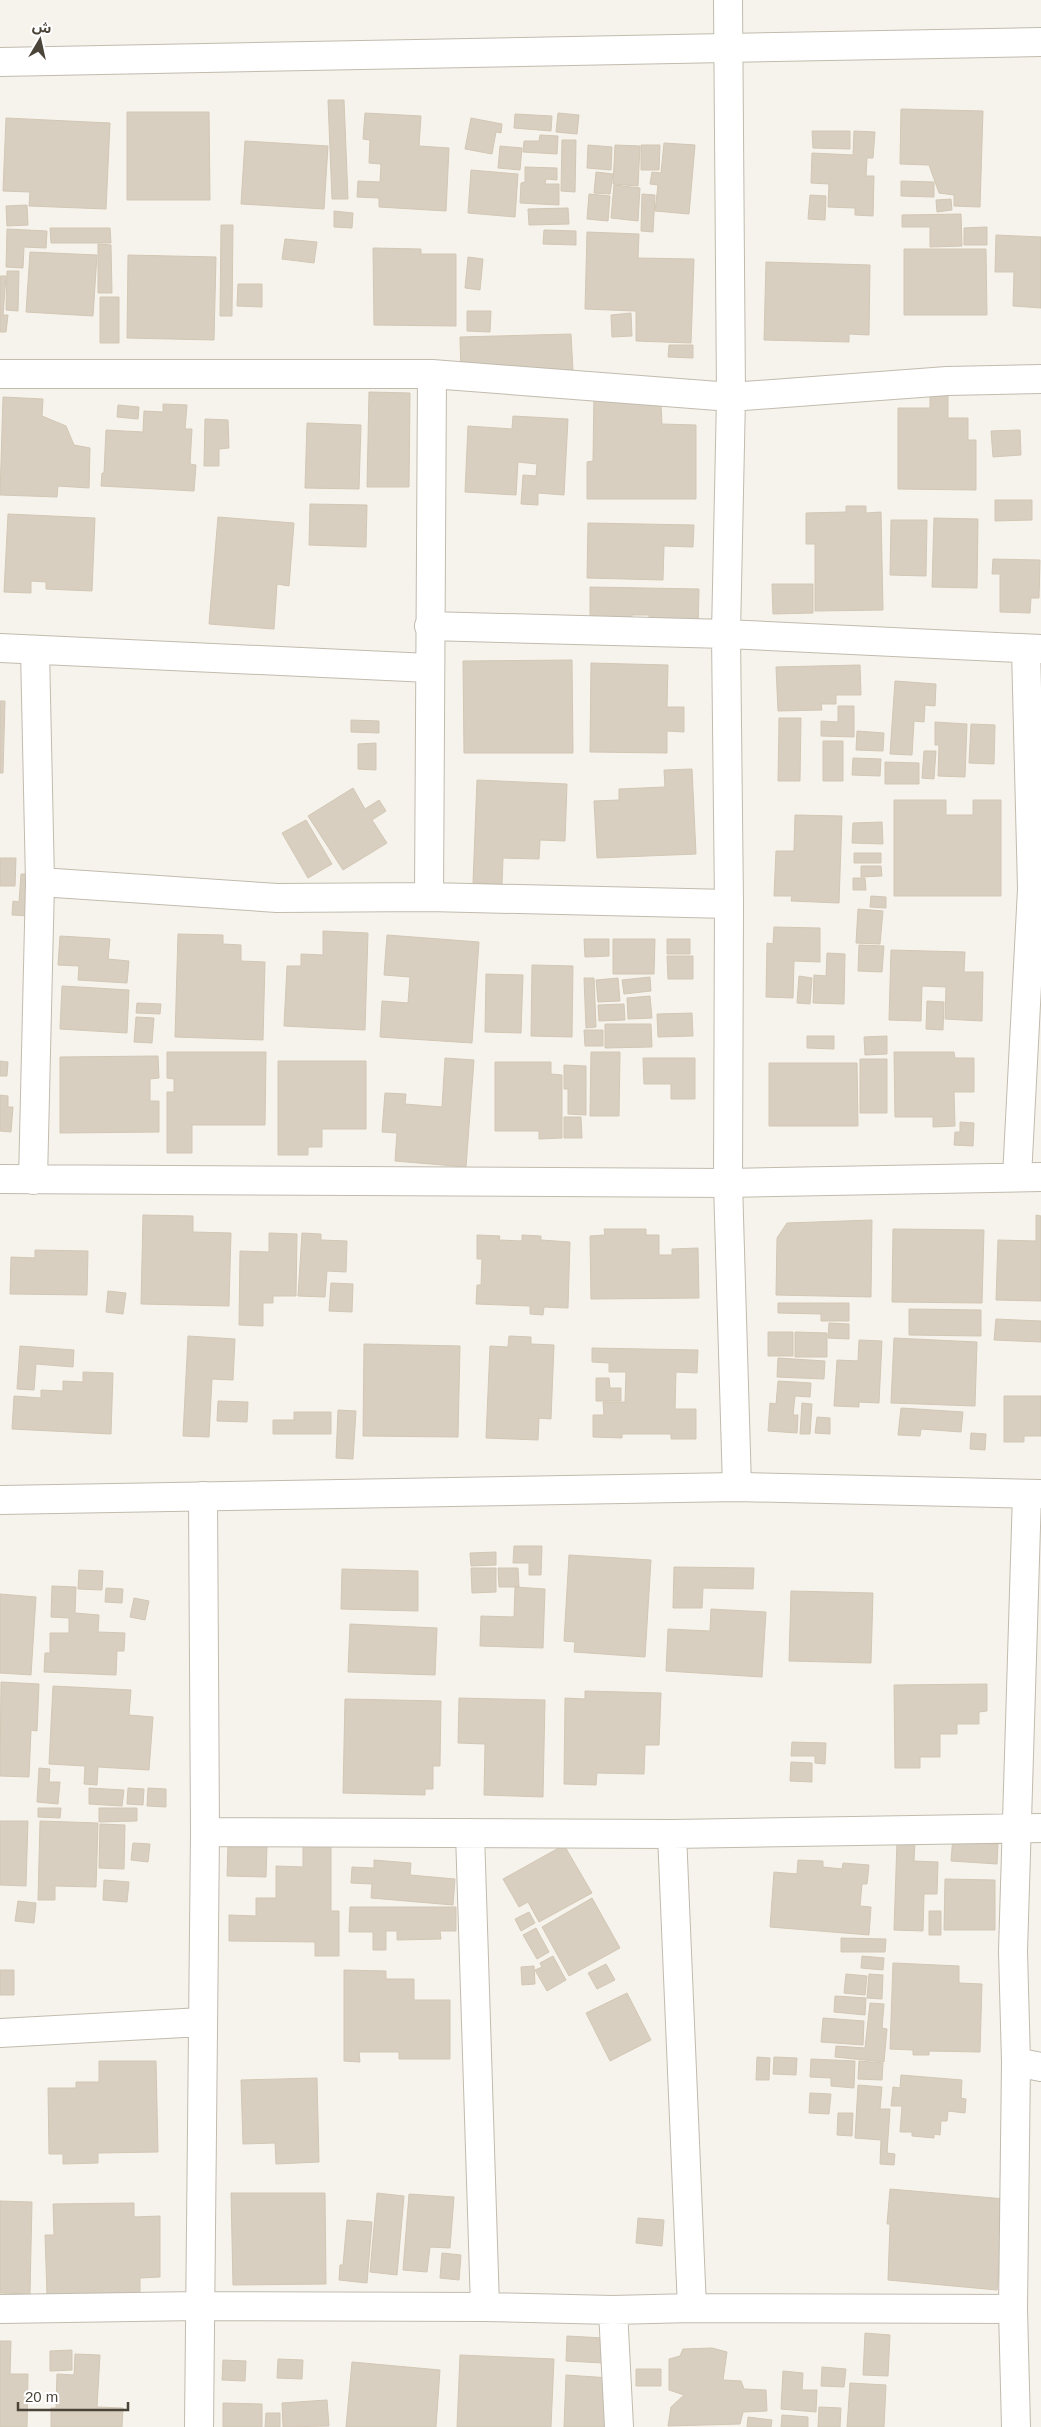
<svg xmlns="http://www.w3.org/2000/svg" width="1041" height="2427" viewBox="0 0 1041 2427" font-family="Helvetica,'Noto Sans Arabic',sans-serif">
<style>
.building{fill:#d8cfc1;stroke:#d3c7b4}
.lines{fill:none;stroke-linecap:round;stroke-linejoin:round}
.minor-casing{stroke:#c2bbae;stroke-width:30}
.tertiary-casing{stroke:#c2bbae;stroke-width:30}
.minor{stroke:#fff;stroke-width:28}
.tertiary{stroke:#fff;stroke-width:28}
</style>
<rect width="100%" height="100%" fill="#f6f3ec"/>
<!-- building -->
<path class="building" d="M328 100H344L348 199H332Z
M901 109 983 111 980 207 954 206V195L939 193 929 165 900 164Z
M127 112H209L210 200H127Z
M365 113 421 116 419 146 449 148 446 211 379 207V198L357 197 358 181 380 182 381 164 369 163 370 140 363 139Z
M558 113 579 115 577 134 556 132Z
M515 114 552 116 551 131 514 128Z
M6 118 110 123 106 209 29 206 30 192 3 191Z
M471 118 502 124 501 133 496 132 492 154 465 149Z
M812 131H850V149L813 148Z
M854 131 875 132 873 158H867L866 176H874L873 216 855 215V208L828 207 829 184 811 183 812 153 853 155Z
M540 135 558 136 557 154 523 152 524 141H539Z
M562 140H576L575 192 561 191Z
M245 141 328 146 324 209 241 204Z
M664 143 695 145 689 214 655 211 658 185 650 184 652 172 661 173Z
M588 145 612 147 611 170 587 168Z
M615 145 640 146 638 186 613 184Z
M641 145H660L659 170H641Z
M500 146 522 148 520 170 498 168Z
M525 167 557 168V180L546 179 545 184H559V205L520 203 521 183 525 182Z
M471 170 518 174 515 217 468 213Z
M596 172 613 174 610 194 594 193Z
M901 181 934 182V197L901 196Z
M614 185 640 188 638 221 611 218Z
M589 194 610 196 608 221 587 219Z
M642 194 655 195 653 232 641 231Z
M810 195 826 196 825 220 808 219Z
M951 199 952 210 937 212 936 200Z
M27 205 28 225 7 226 6 206Z
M568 208 569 224 529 225 528 209Z
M334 211 353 213 352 228 334 227Z
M961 214 962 246 930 247V227H902V215Z
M221 225H233L232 316H220Z
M987 227V245H964V228Z
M50 228H110L111 243H51Z
M7 229 47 231 46 248 24 247 23 268 6 267Z
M544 230 576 231V245L543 244Z
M587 232 639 234 638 258 694 259 691 343 636 341V311L585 309Z
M996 235 1041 237V308L1013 306 1014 272H995Z
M285 239 317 242 314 263 282 259Z
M98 244 111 245 112 293H98Z
M373 248 421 249V254H456V326L374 325Z
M904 249H986L987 315H904Z
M30 252 97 255 93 316 26 312Z
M128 255 216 257 214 340 127 338Z
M468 257 483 259 480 290 465 288Z
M766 262 870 265 869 335 849 334V342L764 340Z
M7 271H19L18 311 6 310Z
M0 276H6L3 315H8L6 332H0Z
M238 284H262V307L237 306Z
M100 297H119V343H100Z
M467 311H491L490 332 467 331Z
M631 313 632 336 612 337 611 315Z
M571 334 573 371 461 374 460 337Z
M669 345H693V358L668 357Z
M369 392 410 393 409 487H367Z
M594 393 661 404 662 424 696 425V499H587V462L593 461Z
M930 393 948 394V418H968V440H976V490L898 489V408H930Z
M3 397 43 399 42 416 66 426 74 445 90 448 89 488 58 486 57 497 0 495Z
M163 404 187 405 185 429H192L190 464 196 465 194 491 101 486 102 473H104L106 430 143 432 144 411 163 412Z
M118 405 139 407 138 419 117 417Z
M513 416 568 419 564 495 538 493V505L521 504 523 475 536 476 537 464 518 462 516 495 465 492 468 426 512 429Z
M205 419 228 420 229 448 219 449V466H204Z
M307 423 361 425 359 489 305 488Z
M1020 430 1021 455 993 457 991 431Z
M995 500H1032V520L995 521Z
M310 504 367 505 366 547 309 545Z
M846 506H866V513L881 512 883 610 815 611V544H806V513L846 512Z
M8 514 95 518 92 591 46 589V582L31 581V593L4 592Z
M218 517 294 523 289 586 277 584 274 629 209 624Z
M934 518 978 519 977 588 932 587Z
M891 520H927L926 576 890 575Z
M588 523 694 525 693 547 664 546 663 580 587 578Z
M993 559 1040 560 1039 598H1031L1030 613 1000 612V574H992Z
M772 584H813V613L773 614Z
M590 587 699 589 698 628 649 627V615H632V627L590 626Z
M572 660 573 753H464L463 661Z
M591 663 668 665 667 707H684V732L667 731V753L590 752Z
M860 665 861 695H836V704H821L822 710 778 711 776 667Z
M895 681 936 684 935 706 925 705 924 722 914 721 912 755 890 754Z
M0 701H5L3 773H0Z
M838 706H854V737L821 736V721L838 722Z
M779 718H801L800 781H778Z
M351 720 379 721V733L351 732Z
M935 722 967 724 965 777 938 776 939 745H935Z
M971 724 995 725 994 764 969 763Z
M857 731 884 733 883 751 856 750Z
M823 741H843V781H823Z
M376 743V770L358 769V744Z
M924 751H936L934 779 922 778Z
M853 758 881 759 880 776 852 775Z
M885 762 919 763V784H885Z
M692 769 696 854 597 858 594 801 619 800V789L665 787 664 770Z
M477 780 567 784 565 841 540 840 539 859 503 858 502 884 473 883Z
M353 788 365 809 379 800 386 811 372 820 387 843 343 870 308 816Z
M894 800H946V815H973V800H1001V896H894Z
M795 815 842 816 839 903 791 901 792 896H774L776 851H794Z
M306 820 332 864 308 878 282 833Z
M882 822 883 844 852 843 853 823Z
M854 853H881V863H854Z
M0 858H16L15 886H0Z
M861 866H881L882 876 861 877Z
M21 874H34L33 916 12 915 13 901 19 902Z
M853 878H865L866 890H853Z
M871 896 886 897V908L870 907Z
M858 909 883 911 880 944 856 943Z
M774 927 820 928V962L794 961 793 998 766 997 767 943 773 944Z
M323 931 368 933 365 1030 284 1026 287 966H301V954L323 955Z
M178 934 223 935V944L241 945V961L265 962 263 1040 175 1037Z
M387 935 479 942 472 1043 380 1037 382 1001 408 1003 410 977 384 975Z
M60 936 110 939 108 959 129 961 127 983 78 980 79 966 58 965Z
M584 939H609V956L585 957Z
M613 939H655L654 974H613Z
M667 939H690V954H667Z
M859 945 884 946 882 972 858 971Z
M891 950 965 952 964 972H983L982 1021 945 1019 946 987 922 986 921 1021 889 1020Z
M827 953 845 954 844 1004 813 1003 814 975 826 976Z
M667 956H693V979H668Z
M532 965 573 966 572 1037 531 1036Z
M486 974 523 975 521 1033 485 1032Z
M799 976 812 978 810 1004 797 1003Z
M650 977 651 991 624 994 622 980Z
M584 978H594L596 1027 586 1028Z
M618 978 620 1001 598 1002 596 980Z
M62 986 129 990 127 1033 60 1029Z
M650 996 652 1018 628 1019 627 998Z
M927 1001 944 1002 943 1030 926 1029Z
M137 1003 161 1004 160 1014 136 1013Z
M624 1004 625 1020 599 1021 598 1005Z
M692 1013 693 1036 658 1037 657 1014Z
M136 1017 154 1018 152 1043 134 1042Z
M605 1024H651L652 1047 605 1048Z
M584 1030H603V1046H585Z
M807 1036H834V1049L807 1048Z
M887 1036V1054L865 1055 864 1037Z
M167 1052H266L265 1125H192V1153H167V1092H174V1079L167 1078Z
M591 1052H620L619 1116H590Z
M894 1052H954L955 1058H974V1092H954L955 1126 933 1127V1117H895Z
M158 1056 159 1078 150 1079V1101H159V1132L60 1133V1057Z
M445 1058 474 1060 466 1167 395 1161 397 1133 382 1132 385 1093 406 1094 405 1104 442 1107Z
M643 1058H695V1099H671V1084H644Z
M860 1059H887V1113H860Z
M0 1061 8 1062 7 1076H0Z
M278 1061H366V1129H322V1147H308V1155H278Z
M495 1062H551V1074L562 1075V1138L539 1139V1131H495Z
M769 1063H857L858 1126H769Z
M564 1065 586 1066V1115L568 1114V1089H564Z
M0 1095 8 1096V1107H13L11 1132 0 1131Z
M564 1117H581L582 1138H564Z
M960 1122 974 1123 973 1146 954 1145 955 1132H960Z
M143 1215 193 1216V1232L231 1233 229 1306 141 1304Z
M1036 1215 1041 1216V1301L996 1300 998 1240 1036 1241Z
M872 1220 871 1297 776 1295 777 1238 787 1223Z
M604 1229H646V1235H659V1255H672V1249L698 1248 699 1298 591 1299 590 1236 605 1235Z
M893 1229 984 1230 982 1303 892 1302Z
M269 1233 297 1234 296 1296H273V1303H263V1326L239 1325 240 1251 269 1252Z
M302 1233 321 1234V1240L347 1241 346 1272 327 1271 325 1297 298 1296Z
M477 1235 500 1236 499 1240 522 1241V1235L541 1236V1240L570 1242 568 1308 544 1307 543 1315 530 1314V1306L476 1304 477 1285H481L482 1259H477Z
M35 1250 88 1251 87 1295 10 1294 11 1257 35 1258Z
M331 1283 353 1284 352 1312 329 1311Z
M108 1291 126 1293 123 1314 106 1312Z
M778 1303H849V1321H821V1314L778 1313Z
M909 1309 981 1310V1336L909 1335Z
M996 1319 1041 1321V1342L994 1340Z
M829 1323 849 1324V1339L828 1338Z
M768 1332H793V1356H768Z
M795 1332 827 1333V1357H795Z
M188 1336 235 1339 233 1380 212 1379 209 1437 183 1436Z
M509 1336 531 1337V1344L554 1345 551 1419 539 1418 538 1440 486 1438 490 1346 508 1347Z
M894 1338 977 1342 975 1406 891 1403Z
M859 1340 882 1341 879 1403 859 1402V1407L834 1406 837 1360 858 1361Z
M364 1344 460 1346 458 1437 363 1436Z
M20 1346 74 1350 73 1367 36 1364 34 1390 17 1389Z
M592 1348 698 1350 697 1373 676 1372 675 1409H696V1439H671V1434H622V1438L593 1437V1415H604L603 1402H625L626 1372H609V1363L592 1362Z
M778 1358 825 1361 824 1379 777 1377Z
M83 1372 113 1373 111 1434 12 1429 14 1396 41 1398V1390L63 1391V1381L83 1382Z
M596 1378H609L610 1388H621V1401H596Z
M778 1381 811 1383 810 1397 795 1396 793 1415H798L797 1433 768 1431 770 1403 776 1404Z
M1004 1396H1041V1436H1024V1442H1004Z
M218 1401 248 1402 247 1422 217 1421Z
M802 1403 812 1404 810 1434H800Z
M901 1408 963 1412 961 1432 921 1429 920 1436 898 1435Z
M338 1410 356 1411 353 1459 336 1458Z
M294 1412H331V1434H273V1420H294Z
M817 1417 830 1418V1434L815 1433Z
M971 1433 986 1434 985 1450 970 1449Z
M514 1546H542L541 1575H529V1563H513Z
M496 1552V1565L471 1566 470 1553Z
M569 1555 651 1560 645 1657 574 1652 575 1642 564 1641Z
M674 1567 754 1568 753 1589 703 1588 702 1608H673Z
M471 1568H496V1592L472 1593Z
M498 1568H518L519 1587H499Z
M342 1569 418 1571V1611L341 1609Z
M79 1570 103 1571 102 1590 78 1589Z
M52 1586 76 1587 75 1613 99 1615 98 1632 125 1633 124 1651H117L116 1675 44 1672 45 1653H50V1633H69V1618L51 1617Z
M515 1587 545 1589 543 1648 480 1646 481 1616 514 1617Z
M106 1588 123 1589 122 1603 105 1602Z
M791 1591 873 1593 871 1663 789 1661Z
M0 1594 36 1597 31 1675 0 1673Z
M134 1598 149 1601 145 1620 130 1617Z
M711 1609 766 1612 762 1677 666 1671 668 1629 710 1631Z
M350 1624 437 1628 435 1675 348 1672Z
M1 1682 39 1684 37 1731 31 1730 29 1777 0 1776Z
M987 1684V1711L979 1712V1724H957V1734H940V1757H920V1768H895L894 1685Z
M53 1686 131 1690 129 1715 153 1717 149 1770 98 1767 97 1785 84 1784 85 1766 49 1764Z
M585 1691 661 1693 659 1745H645L644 1774 597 1773 596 1785 564 1784 565 1698 585 1699Z
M459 1698 545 1700 543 1797 484 1795 485 1744 458 1743Z
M345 1699 441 1701 440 1766H433V1789H425V1795L343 1793Z
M792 1742 826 1743 825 1764 815 1763V1756H791Z
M791 1762 812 1763V1782L790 1781Z
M39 1768 50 1769 49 1782H60L58 1804 37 1802Z
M89 1788 124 1790 122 1806 89 1804Z
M128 1788 144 1789 143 1805 127 1804Z
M148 1788 166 1789V1807L147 1806Z
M38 1808H61L60 1818 38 1817Z
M99 1808H137V1821L99 1822Z
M0 1821H28L26 1886 0 1885Z
M40 1821 98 1823 96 1887 55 1886V1900H38Z
M100 1824 125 1825 124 1869 99 1868Z
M953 1836 972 1843 998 1844 997 1864 951 1861Z
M897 1841 915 1842 914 1861 938 1862 937 1894H924L923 1931 894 1930Z
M133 1843 150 1844 148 1862 131 1860Z
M303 1843H331V1911H339V1956H315V1942L229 1941V1915L256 1916V1898H276V1866L303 1867Z
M228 1844 267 1845 266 1877 227 1876Z
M564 1845 592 1893 539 1922 528 1902 519 1907 503 1879Z
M374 1860 411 1863 410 1875 455 1879 453 1905 371 1898 372 1884 351 1883 352 1867 374 1868Z
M798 1860 823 1861V1867L842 1869 843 1863 869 1865 867 1884H862L860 1906 871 1907 869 1935 770 1927 774 1872 797 1874Z
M945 1879 995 1880V1930H944Z
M104 1880 129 1882 127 1902 103 1900Z
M592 1898 620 1948 569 1976 542 1927Z
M18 1901 36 1903 34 1923 15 1921Z
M350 1907H456V1931H440L441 1939 397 1940V1931H386V1950H373V1932H349Z
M929 1911H941V1935H929Z
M529 1912 535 1923 521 1931 515 1919Z
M536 1928 549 1952 537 1959 523 1935Z
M841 1938 886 1939 885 1952H841Z
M553 1956 566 1980 547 1991 535 1970 542 1967 540 1963Z
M862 1956 884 1958 883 1970 861 1968Z
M893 1963 959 1966V1983L982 1984 980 2052 929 2051V2055H913V2050L890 2049Z
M606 1964 615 1980 597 1989 588 1973Z
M534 1966 535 1984 522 1985 521 1967Z
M0 1970H14V1995H0Z
M344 1970 386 1971V1979H414V2000H450V2059H399V2052H359L360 2062 344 2061Z
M846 1974 867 1976 865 1995 844 1993Z
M869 1974 883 1975 882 1999 867 1998Z
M627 1993 651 2040 610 2061 586 2013Z
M835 1996 866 1998 865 2015 834 2012Z
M870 2003 884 2004 882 2028 887 2029 884 2062 835 2057 836 2046 865 2048Z
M823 2018 864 2021 863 2045 821 2042Z
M757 2057 770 2058 769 2080H756Z
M774 2057 797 2058 796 2075 773 2074Z
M811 2059 855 2061 854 2088 831 2086V2078L810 2077Z
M99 2061H156L158 2152 98 2153V2163L63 2164V2154H49L48 2088H76V2082H99Z
M859 2061 883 2063 882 2080 858 2079Z
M901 2075 962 2080 961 2098 966 2099 965 2113 948 2111 947 2121H941L940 2135 934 2134V2138L912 2136V2132H900L902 2106H891L893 2087 900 2088Z
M317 2078 319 2162 276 2164 275 2143 243 2144 241 2080Z
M858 2085 882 2087 880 2109H890L887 2153 895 2154 894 2165 880 2164 881 2140 855 2138Z
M810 2093 831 2094 829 2114 809 2113Z
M838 2113H853L852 2136 837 2135Z
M890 2189 1005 2199 997 2290 888 2280 890 2224H887Z
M231 2193H325L326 2284 233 2285Z
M377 2193 404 2196 397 2275 370 2272Z
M409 2194 454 2197 450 2248 430 2247 427 2272 403 2270Z
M0 2201 32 2202 30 2294 0 2293Z
M134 2203V2217L160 2216V2277L140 2278V2295L47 2296 45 2235H54L53 2204Z
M638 2218 664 2220 662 2246 636 2243Z
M347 2220 372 2222 367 2283 339 2280 340 2265H343Z
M442 2253 461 2255 459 2280 440 2278Z
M865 2333 890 2335 888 2376 863 2375Z
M567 2336 604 2338 603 2363 566 2361Z
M0 2341H11L10 2374H28L27 2427H0Z
M712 2348 727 2352 723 2380 741 2381 744 2389 766 2390 767 2411 743 2412 740 2424 668 2426 671 2407 684 2395 669 2390V2359L680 2356 683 2349Z
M72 2350V2370L50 2371V2351Z
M75 2354 100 2355 97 2407 123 2408 122 2427H51V2408H56L57 2374 74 2375Z
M460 2355 554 2359 551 2427H457Z
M278 2359 303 2360 302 2379 277 2378Z
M223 2360 246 2361 245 2381 222 2380Z
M352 2362 440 2370 436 2427H346Z
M822 2367 846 2369 844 2387 821 2386Z
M636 2369H661V2386H636Z
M783 2371 803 2373 802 2390H817L816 2412 781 2409Z
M566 2375 610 2378 608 2427H564Z
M850 2383 886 2385 884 2427H847Z
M327 2400 329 2426 283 2427 282 2403Z
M223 2403 262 2404V2427H223Z
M819 2407 841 2408 840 2427H818Z
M266 2413H280V2427H265Z
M782 2415 808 2417V2427H781Z
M748 2417 772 2420 771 2427H747Z"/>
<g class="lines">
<!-- minor casing -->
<g class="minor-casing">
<path id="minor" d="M728 0 731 397 726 634 729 904 728 1183 737 1487
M0 62 1041 42
M0 374H432L731 397 947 381 1041 379
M429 626 726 634 1041 649
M0 648 429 668
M40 882 277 898 429 897 729 904
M429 897 432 374
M1017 1177 1032 889 1026 649
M0 1179 728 1183 1041 1177
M33 1180 40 882 35 650
M205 1832 672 1834 1041 1828
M470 1833 485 2307
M672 1834 692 2308
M0 2033 202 2022
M1016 2062 1041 2067
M0 2309 199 2306 485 2307 613 2310 692 2308 1013 2309
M613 2310 619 2427
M199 2427 205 1832 203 1496
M1016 2427 1013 2309 1016 2062 1013 1951 1027 1494"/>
</g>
<!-- tertiary casing -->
<g class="tertiary-casing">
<path id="tertiary" d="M0 1500 737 1487 1041 1494"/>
</g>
<!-- minor -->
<use href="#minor" class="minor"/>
<!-- tertiary -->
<use href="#tertiary" class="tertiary"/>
</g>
<!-- north arrow -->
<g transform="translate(40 40) rotate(9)" stroke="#ffffff" stroke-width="4" paint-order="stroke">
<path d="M0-4L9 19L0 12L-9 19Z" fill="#4b4439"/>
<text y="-8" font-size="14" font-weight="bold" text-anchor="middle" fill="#4b4439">ش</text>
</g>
<!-- scale -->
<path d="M18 2402v8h110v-8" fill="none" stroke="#4b4439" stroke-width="2.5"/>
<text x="25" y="2402" font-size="15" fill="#4b4439" stroke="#ffffff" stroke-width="4" paint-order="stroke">20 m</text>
</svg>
